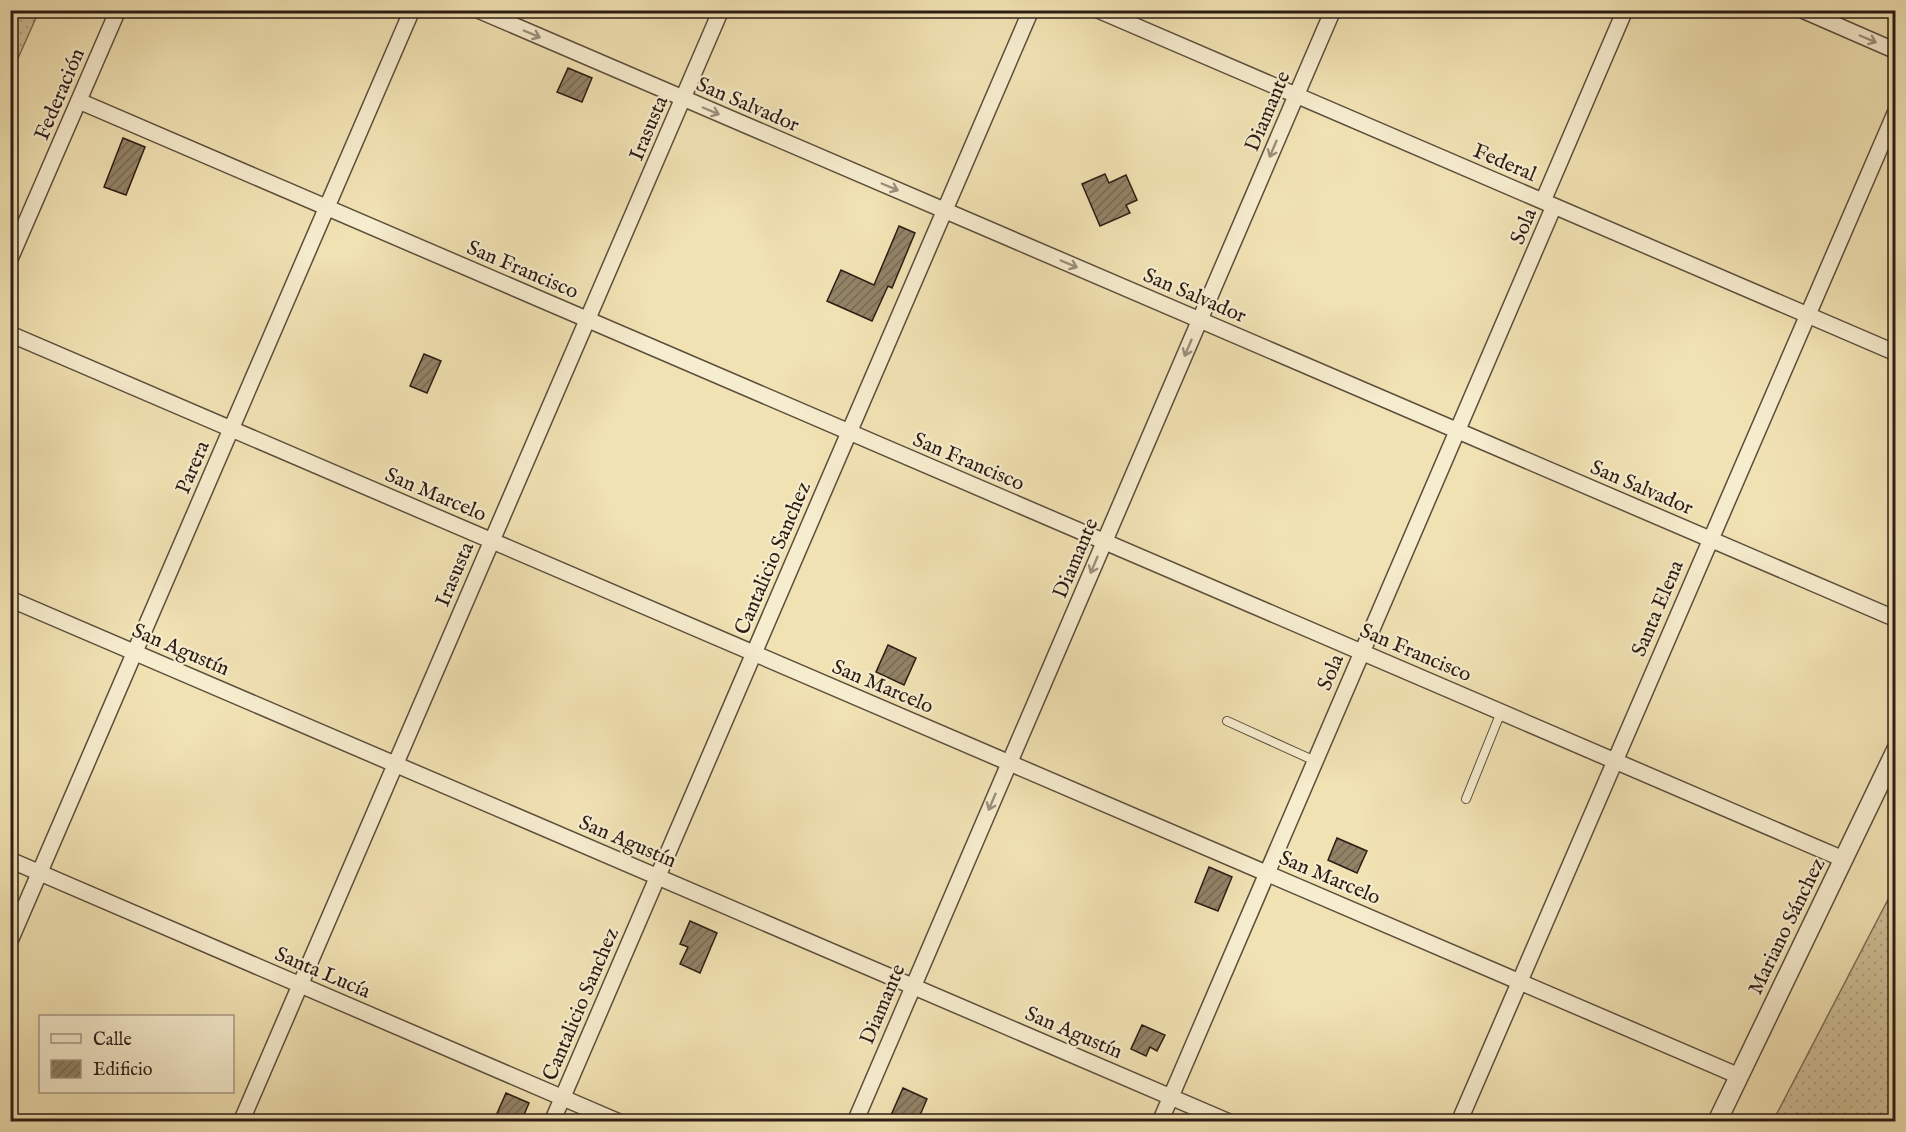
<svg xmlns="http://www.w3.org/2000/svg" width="1906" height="1132" viewBox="0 0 1906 1132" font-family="'IM FELL English',serif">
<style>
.grass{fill:url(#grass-dots);stroke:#7d6e56;stroke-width:1.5}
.building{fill:url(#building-hatch);stroke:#2b1c15;stroke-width:1.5}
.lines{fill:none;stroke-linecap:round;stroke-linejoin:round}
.service-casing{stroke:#5c4e3c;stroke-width:10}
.minor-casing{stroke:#5c4e3c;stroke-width:18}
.tertiary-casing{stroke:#5c4e3c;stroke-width:21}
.service{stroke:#f6ecce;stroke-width:8}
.minor{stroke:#f6ecce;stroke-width:15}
.tertiary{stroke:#f6ecce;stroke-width:18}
.oneway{stroke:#9b8e7b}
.labels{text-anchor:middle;stroke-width:4.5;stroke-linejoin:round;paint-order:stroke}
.street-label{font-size:21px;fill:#2b1c15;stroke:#f6ecce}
</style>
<defs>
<pattern id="grass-dots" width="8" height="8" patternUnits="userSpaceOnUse" patternTransform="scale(1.5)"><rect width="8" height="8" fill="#cfc098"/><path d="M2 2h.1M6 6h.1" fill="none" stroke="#b2a482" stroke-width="1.8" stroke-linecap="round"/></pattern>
<pattern id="building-hatch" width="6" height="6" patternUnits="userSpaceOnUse" patternTransform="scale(1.5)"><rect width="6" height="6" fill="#928367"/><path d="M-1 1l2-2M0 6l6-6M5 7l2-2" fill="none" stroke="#776a54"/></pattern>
</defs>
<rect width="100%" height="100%" fill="#f1e2b3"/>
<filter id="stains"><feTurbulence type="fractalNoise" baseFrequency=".00333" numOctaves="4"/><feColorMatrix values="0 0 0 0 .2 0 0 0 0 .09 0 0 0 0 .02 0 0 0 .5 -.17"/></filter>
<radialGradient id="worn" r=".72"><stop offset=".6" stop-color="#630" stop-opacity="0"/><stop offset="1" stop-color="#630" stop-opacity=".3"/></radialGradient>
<!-- grass -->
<path class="grass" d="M11 10 39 11 11 74 10 11Z
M1895 886V1121H1773Z"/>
<!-- building -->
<path class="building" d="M568 68 592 78 582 102 557 92Z
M123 138 145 147 126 195 104 187Z
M1105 174 1109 183 1126 175 1137 200 1126 205 1130 213 1100 226 1082 184Z
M899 226 915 233 892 288 888 286 872 321 827 301 841 270 874 285Z
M424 354 441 361 427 393 410 386Z
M888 645 916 658 904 685 876 672Z
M1337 838 1367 851 1357 873 1328 860Z
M1209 867 1232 877 1218 911 1195 902Z
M690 921 717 933 700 973 680 964 688 947 680 944Z
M1142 1025 1165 1035 1157 1051 1150 1047 1146 1056 1131 1049Z
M903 1088 927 1099 917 1122H888Z
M506 1093 529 1103 521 1122H502L495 1118Z"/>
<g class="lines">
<!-- service casing -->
<g class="service-casing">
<path id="service" d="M1227 721 1315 761
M1466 799 1501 712"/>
</g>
<!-- minor casing -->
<g class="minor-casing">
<path id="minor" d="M478 10 1896 619
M1098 10 1896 353
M1802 10 1896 51
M79 101 1843 859
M1543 201 1625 10
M10 259 118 10
M10 334 1739 1076
M10 599 1229 1122
M10 860 619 1122
M10 941 412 10
M241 1122 721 10
M552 1122 1031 10
M855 1122 1333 10
M1160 1122 1554 206
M1459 1122 1896 111"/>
</g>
<!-- tertiary casing -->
<g class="tertiary-casing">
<path id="tertiary" d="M1717 1122 1896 750"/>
</g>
<!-- service -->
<use href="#service" class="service"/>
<!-- minor -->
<use href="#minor" class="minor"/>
<!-- tertiary -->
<use href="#tertiary" class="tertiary"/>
</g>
<!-- one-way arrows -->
<defs><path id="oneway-shaft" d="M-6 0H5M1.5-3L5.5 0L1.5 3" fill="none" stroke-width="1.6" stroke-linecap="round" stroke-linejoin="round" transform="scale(1.5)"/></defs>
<g class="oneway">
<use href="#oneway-shaft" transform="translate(532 34) rotate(23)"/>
<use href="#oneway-shaft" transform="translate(1868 39) rotate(23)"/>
<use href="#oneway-shaft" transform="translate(711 111) rotate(23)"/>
<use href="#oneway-shaft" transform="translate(1273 149) rotate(113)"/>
<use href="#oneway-shaft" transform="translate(890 187) rotate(23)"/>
<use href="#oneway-shaft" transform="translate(1069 264) rotate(23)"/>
<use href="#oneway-shaft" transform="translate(1188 348) rotate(113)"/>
<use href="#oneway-shaft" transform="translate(1094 565) rotate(113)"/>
<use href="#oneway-shaft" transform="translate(992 802) rotate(113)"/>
</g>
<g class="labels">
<!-- street labels -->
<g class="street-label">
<text transform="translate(59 94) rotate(-67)" y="7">Federación</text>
<text transform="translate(748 104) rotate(23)" y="7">San Salvador</text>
<text transform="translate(1267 111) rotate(-67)" y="7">Diamante</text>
<text transform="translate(648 128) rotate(-67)" y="7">Irasusta</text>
<text transform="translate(1505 162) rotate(23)" y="7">Federal</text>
<text transform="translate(1523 226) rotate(-67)" y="7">Sola</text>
<text transform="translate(523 269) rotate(23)" y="7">San Francisco</text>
<text transform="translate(1195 295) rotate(23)" y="7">San Salvador</text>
<text transform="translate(969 461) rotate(23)" y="7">San Francisco</text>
<text transform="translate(192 467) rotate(-67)" y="7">Parera</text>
<text transform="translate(1642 487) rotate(23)" y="7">San Salvador</text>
<text transform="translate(436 494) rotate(23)" y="7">San Marcelo</text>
<text transform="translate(772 558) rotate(-67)" y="7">Cantalicio Sanchez</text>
<text transform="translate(1075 558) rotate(-67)" y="7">Diamante</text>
<text transform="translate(454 574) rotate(-67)" y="7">Irasusta</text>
<text transform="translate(1657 608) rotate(-67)" y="7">Santa Elena</text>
<text transform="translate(181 649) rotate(23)" y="7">San Agustín</text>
<text transform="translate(1416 652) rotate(23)" y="7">San Francisco</text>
<text transform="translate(1330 672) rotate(-67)" y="7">Sola</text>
<text transform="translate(883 686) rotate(23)" y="7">San Marcelo</text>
<text transform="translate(628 841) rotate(23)" y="7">San Agustín</text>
<text transform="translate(1330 877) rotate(23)" y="7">San Marcelo</text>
<text transform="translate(1786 926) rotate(-64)" y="7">Mariano Sánchez</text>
<text transform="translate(323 972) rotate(23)" y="7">Santa Lucía</text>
<text transform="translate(580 1004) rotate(-67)" y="7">Cantalicio Sanchez</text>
<text transform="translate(882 1004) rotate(-67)" y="7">Diamante</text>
<text transform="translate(1074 1032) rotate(23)" y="7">San Agustín</text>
</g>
</g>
<!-- margin -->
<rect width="1906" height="1132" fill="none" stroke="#f1e2b3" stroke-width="36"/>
<rect x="12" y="12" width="1882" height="1108" fill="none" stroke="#2b1c15" stroke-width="3"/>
<rect x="18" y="18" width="1870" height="1096" fill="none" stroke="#2b1c15" stroke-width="1.5"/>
<!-- legend -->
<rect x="39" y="1015" width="195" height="78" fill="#f6ecce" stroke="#a59984" stroke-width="1.5"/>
<rect x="51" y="1034" width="30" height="9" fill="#f6ecce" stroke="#a59984" stroke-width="1.5"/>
<text x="93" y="1045" font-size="18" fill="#2b1c15">Calle</text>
<rect x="51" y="1060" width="30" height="18" fill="url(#building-hatch)" stroke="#a59984" stroke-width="1.5"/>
<text x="93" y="1075" font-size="18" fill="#2b1c15">Edificio</text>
<rect width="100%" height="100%" filter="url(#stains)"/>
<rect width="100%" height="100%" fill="url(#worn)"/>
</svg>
